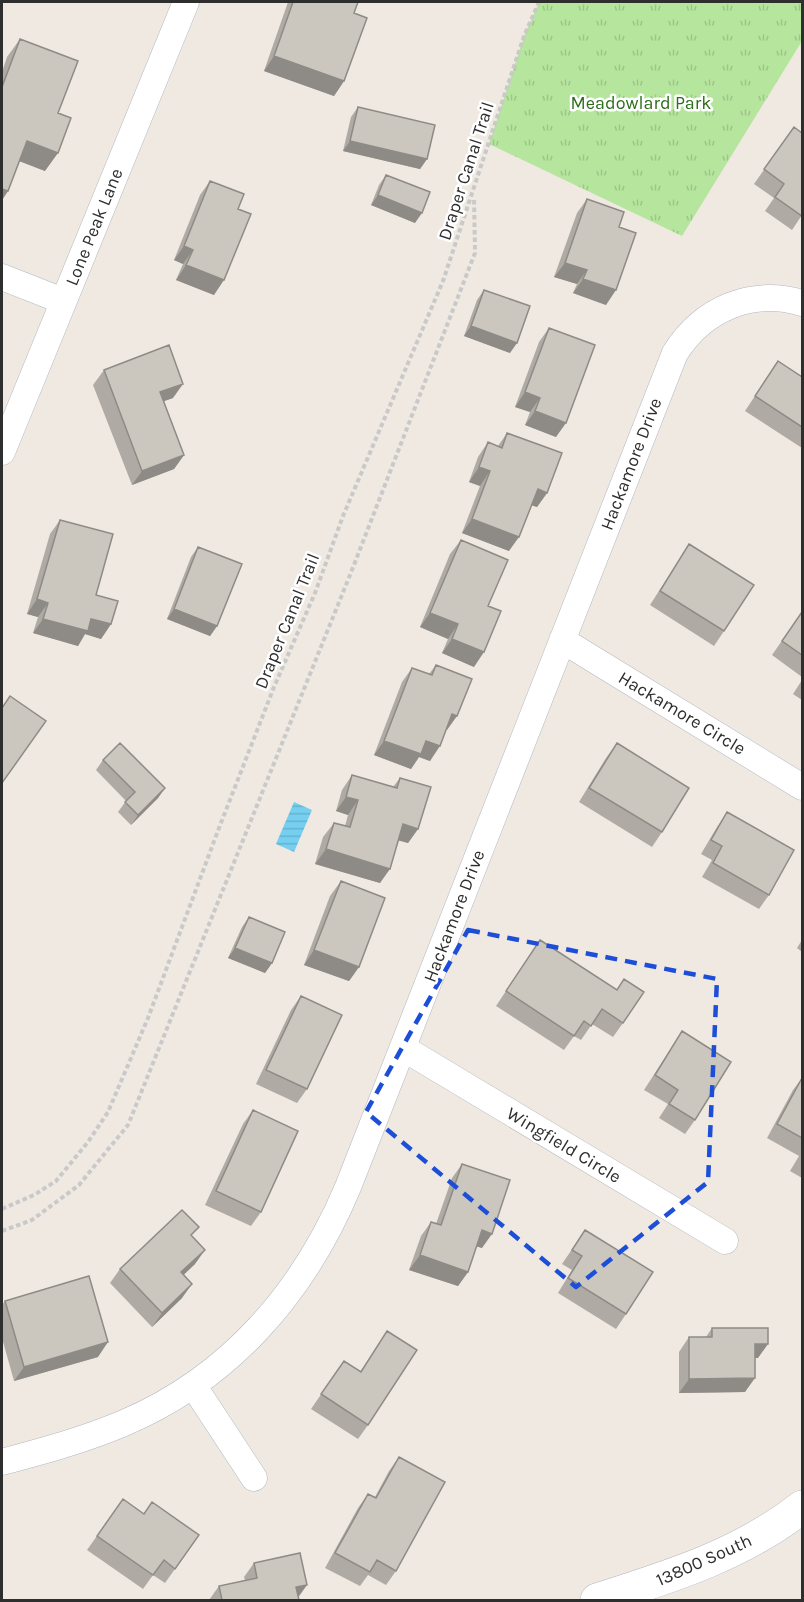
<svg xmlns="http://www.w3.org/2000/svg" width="804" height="1602" viewBox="0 0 804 1602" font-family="Karla,sans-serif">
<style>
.park{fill:url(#park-tufts)}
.water{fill:url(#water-rules)}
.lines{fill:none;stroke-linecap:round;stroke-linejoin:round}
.minor-casing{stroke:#b4b7c1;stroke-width:27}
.secondary-casing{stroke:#b4b7c1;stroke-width:34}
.path{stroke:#c9c9c9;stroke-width:4;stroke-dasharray:4.5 3;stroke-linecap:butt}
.minor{stroke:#fff;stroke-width:26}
.secondary{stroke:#fff;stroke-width:33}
.wall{fill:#afaba4}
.shaded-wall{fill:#8e8b86}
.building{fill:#cbc7bf;stroke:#8e8b86;stroke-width:1.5}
.marked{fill:none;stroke:#1d4ed8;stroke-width:4.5;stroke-dasharray:12 8;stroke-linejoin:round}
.labels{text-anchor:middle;stroke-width:5;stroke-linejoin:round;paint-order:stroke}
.park-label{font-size:18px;fill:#2c6e1b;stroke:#fff}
.street-label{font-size:18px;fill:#2e2e2e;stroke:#fff}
</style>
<defs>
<pattern id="park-tufts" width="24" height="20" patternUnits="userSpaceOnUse" patternTransform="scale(1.5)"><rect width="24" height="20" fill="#b6e59e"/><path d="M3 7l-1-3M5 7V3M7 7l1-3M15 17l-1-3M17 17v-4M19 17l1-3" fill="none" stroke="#9dc588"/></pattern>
<pattern id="water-rules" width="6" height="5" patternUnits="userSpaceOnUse" patternTransform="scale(1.5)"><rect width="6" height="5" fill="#75cff0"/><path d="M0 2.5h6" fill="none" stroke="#66b2ce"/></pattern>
</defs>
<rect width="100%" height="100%" fill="#efe9e1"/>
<!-- park -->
<path class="park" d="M539 2H802V41L682 236 489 144 524 36Z"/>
<!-- water -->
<path class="water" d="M294 802 312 810 294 852 276 844Z"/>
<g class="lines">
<!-- minor casing -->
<g class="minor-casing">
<path id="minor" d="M2 277 63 301
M2 452 186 2
M562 640 802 787
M403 1048 725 1241
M193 1385 254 1478
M2 1462C43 1451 84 1440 124 1423 230 1378 304 1292 348 1187L675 353C703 309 751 288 802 303"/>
</g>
<!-- secondary casing -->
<g class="secondary-casing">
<path id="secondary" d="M597 1600C669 1577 741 1555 802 1507"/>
</g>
<!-- path -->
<path class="path" d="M2 1209 34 1195 56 1181 88 1142 108 1112 148 1018 219 828 274 687 315 593 343 516 443 281 524 36 539 2
M2 1231 32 1220 79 1185 128 1125 350 575 475 253 474 197"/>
<!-- minor -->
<use href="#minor" class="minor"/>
<!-- secondary -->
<use href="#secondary" class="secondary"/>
</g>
<!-- wall -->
<path class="wall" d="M288 2H358L354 13 344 81 334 96 264 71Z
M20 39 58 113 45 171 19 161 8 191 2 200V72L7 57Z
M358 107 427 159 420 169 343 151 351 117Z
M794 127 802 215 792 230 765 211 774 198 754 184Z
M386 175 415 223 371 205 379 185Z
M210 181 238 209 214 295 176 280 183 264 174 260 200 195Z
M587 199 619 227 606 305 573 293 577 284 554 277 577 213Z
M484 290 510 353 464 336 477 300Z
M549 328 556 437 525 425 530 412 515 407 539 342Z
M778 361 802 377V448L745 411Z
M104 370 173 398 164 401 184 455 174 469 132 485 93 385Z
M507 433 547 493 537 507 532 505 509 551 462 533 480 486 469 482 478 457 488 442 498 446Z
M60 520 111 624 101 639 85 634 78 646 33 633 38 617 27 614 50 534Z
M461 540 474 667 442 653 448 639 420 627 450 554Z
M689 544 724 631 714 646 650 605Z
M198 547 217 626 210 636 167 619 191 557Z
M802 612V677L772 655Z
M436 665 447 730H446L430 761 419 757 411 769 374 755 402 682 412 668 429 674Z
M802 680V700L793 694Z
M617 743 662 832 652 847 579 802 606 758Z
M103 760 165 788 158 798 131 825 118 812 126 801 96 770Z
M352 775 393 787 400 778 418 829 408 843 399 840 380 883 315 864 323 837 334 823 345 826 348 815 336 811 342 790Z
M727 812 769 895 759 909 702 877 712 860 701 854 717 827Z
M341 881 359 967 349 981 304 965 330 896Z
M249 917 272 963 265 973 228 958 242 927Z
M540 940 623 1023 613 1037 592 1024 581 1040 574 1036 564 1050 496 1006Z
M802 940V952L797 948Z
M301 996 307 1089 297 1103 256 1084 291 1010Z
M682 1031 695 1120 685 1134 659 1118 668 1104 644 1090Z
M802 1078V1178L790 1171 799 1156 767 1138 793 1090Z
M253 1110 261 1212 251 1226 205 1205 243 1124Z
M462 1164 482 1248 476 1246 468 1272 458 1286 409 1270 421 1236 431 1222 436 1224 452 1178Z
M585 1230 626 1314 616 1329 558 1293 572 1270 562 1264Z
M192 1236 195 1264 183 1275 182 1298 152 1327 110 1283 120 1269Z
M5 1301 98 1357 14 1381 2 1338V1305Z
M712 1328 758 1358H755L745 1392 679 1393V1352L689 1337H706Z
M387 1331 368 1425 358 1439 311 1409 344 1361 360 1372Z
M399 1457 396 1571 386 1585 368 1575 360 1586 325 1568 358 1508 368 1494 375 1497 389 1471Z
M123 1499 144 1514 199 1535 165 1583 153 1575 143 1589 87 1550Z
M254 1563 298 1597 299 1600H209L219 1586 245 1580 244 1577Z"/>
<!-- shaded-wall -->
<path class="shaded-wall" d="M274 56 344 81 334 96 264 71Z
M27 141 58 153 45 171 14 159Z
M350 141 427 159 420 169 343 151Z
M2 189 8 191 2 200Z
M378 195 422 213 415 223 371 205Z
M184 246 193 250 183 264 174 260Z
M565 263 587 270 577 284 554 277Z
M186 265 224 280 214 295 176 280Z
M583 279 616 290 606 305 573 293Z
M471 326 517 343 510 353 464 336Z
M183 384 173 398 150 406 160 392Z
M525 392 540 398 530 412 515 407Z
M535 411 566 423 556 437 525 425Z
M184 455 174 469 132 485 142 471Z
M479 467 490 471 480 486 469 482Z
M538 489 547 493 537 507 527 504Z
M472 519 519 537 509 551 462 533Z
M37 599 48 603 38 617 27 614Z
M174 609 217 626 210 636 167 619Z
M430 613 458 624 448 639 420 627Z
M43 619H91L111 624 101 639 85 634 78 646 33 633Z
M452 639 484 652 474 667 442 653Z
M452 714 457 716 447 730 442 728Z
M384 741H426L440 746 430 761 419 757 411 769 374 755Z
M165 788 158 798 131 825 138 815Z
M346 797 358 800 348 815 336 811Z
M403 824 418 829 408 843 393 839Z
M326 849 390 869 380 883 315 864Z
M235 948 272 963 265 973 228 958Z
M314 950 359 967 349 981 304 965Z
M482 1230 492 1234 482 1248 472 1245Z
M205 1250 195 1264 171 1287 181 1272Z
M420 1255 468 1272 458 1286 409 1270Z
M192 1284 182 1298 152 1327 162 1313Z
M108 1342 98 1357 14 1381 24 1367Z
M755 1344H768L758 1358H745Z
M755 1378 745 1392 679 1393 689 1379Z
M307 1585 297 1599 296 1587Z"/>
<!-- building -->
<path class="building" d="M293 2H358L354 13 367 18 344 81 274 56Z
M20 39 78 61 58 113 71 118 58 153 27 141 8 191 2 189V87Z
M358 107 435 125 427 159 350 141Z
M794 127 802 133V216L775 197 784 184 764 169Z
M386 175 430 192 422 213 378 195Z
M210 181 244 194 238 209 251 214 224 280 186 265 193 250 184 246Z
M587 199 624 212 619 227 636 233 616 290 583 279 587 270 565 263Z
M484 290 530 306 517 343 471 326Z
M549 328 595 345 566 423 535 411 540 398 525 392Z
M169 345 183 384 160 392 184 455 142 471 104 370Z
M778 361 802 377V427L755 396Z
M507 433 562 453 547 493 538 489 519 537 472 519 490 471 479 467 488 442 502 448Z
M60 520 113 534 96 595 118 601 111 624 91 619 88 631 43 619 48 603 37 599Z
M461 540 508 560 488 606 501 611 484 652 452 639 458 624 430 613Z
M689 544 754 585 724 631 660 591Z
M198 547 242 564 217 626 174 609Z
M802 612V655L782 641Z
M436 665 472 679 457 716 452 714 440 746 426 741 421 754 384 741 412 668 432 675Z
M10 696 46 721 2 783V708Z
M120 743 165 788 138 815 125 802 135 792 103 760Z
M617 743 689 788 662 832 589 788Z
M352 775 397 788 400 778 431 787 418 829 403 824 390 869 326 849 334 823 350 827 358 800 346 797Z
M727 812 794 850 769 895 713 863 722 846 711 840Z
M341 881 385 898 359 967 314 950Z
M249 917 285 932 272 963 235 948Z
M540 940 617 990 624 979 644 992 623 1023 602 1009 591 1026 584 1021 574 1036 506 991Z
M301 996 342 1015 307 1089 266 1070Z
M682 1031 731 1062 695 1120 669 1104 678 1090 655 1075Z
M802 1078V1138L777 1124Z
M253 1110 298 1131 261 1212 216 1191Z
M462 1164 510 1180 492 1234 482 1230 468 1272 420 1255 431 1222 441 1225Z
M182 1210 199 1227 191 1235 205 1250 181 1272 192 1284 162 1313 120 1269Z
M585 1230 653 1272 626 1314 568 1278 582 1256 572 1250Z
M89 1276 108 1342 24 1367 5 1301Z
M712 1328H768V1344H755V1378L689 1379V1337H712Z
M387 1331 417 1350 368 1425 321 1394 344 1361 361 1372Z
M399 1457 445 1482 396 1571 377 1560 370 1572 335 1553 368 1494 376 1498Z
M123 1499 144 1514 152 1502 199 1535 175 1569 164 1560 153 1575 97 1536Z
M300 1553 307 1585 296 1587 299 1600H222L219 1586 257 1578 254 1563Z"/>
<!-- marked area -->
<path class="marked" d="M468 930 717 979 708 1182 576 1287 366 1112Z"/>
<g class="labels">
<!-- park labels -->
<g class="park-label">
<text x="641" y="109">Meadowlard Park</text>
</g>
<!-- street labels -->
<g class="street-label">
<text transform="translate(466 171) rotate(-72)" y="6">Draper Canal Trail</text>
<text transform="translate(94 227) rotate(-68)" y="6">Lone Peak Lane</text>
<text transform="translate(631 464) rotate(-69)" y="6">Hackamore Drive</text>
<text transform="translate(287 621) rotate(-68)" y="6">Draper Canal Trail</text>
<text transform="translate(682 713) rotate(31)" y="6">Hackamore Circle</text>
<text transform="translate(454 916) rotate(-69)" y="6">Hackamore Drive</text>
<text transform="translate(564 1145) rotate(31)" y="6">Wingfield Circle</text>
<text transform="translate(704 1560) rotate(-24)" y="6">13800 South</text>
</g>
</g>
<!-- border -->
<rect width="804" height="1602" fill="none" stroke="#2e2e2e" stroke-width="6"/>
</svg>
